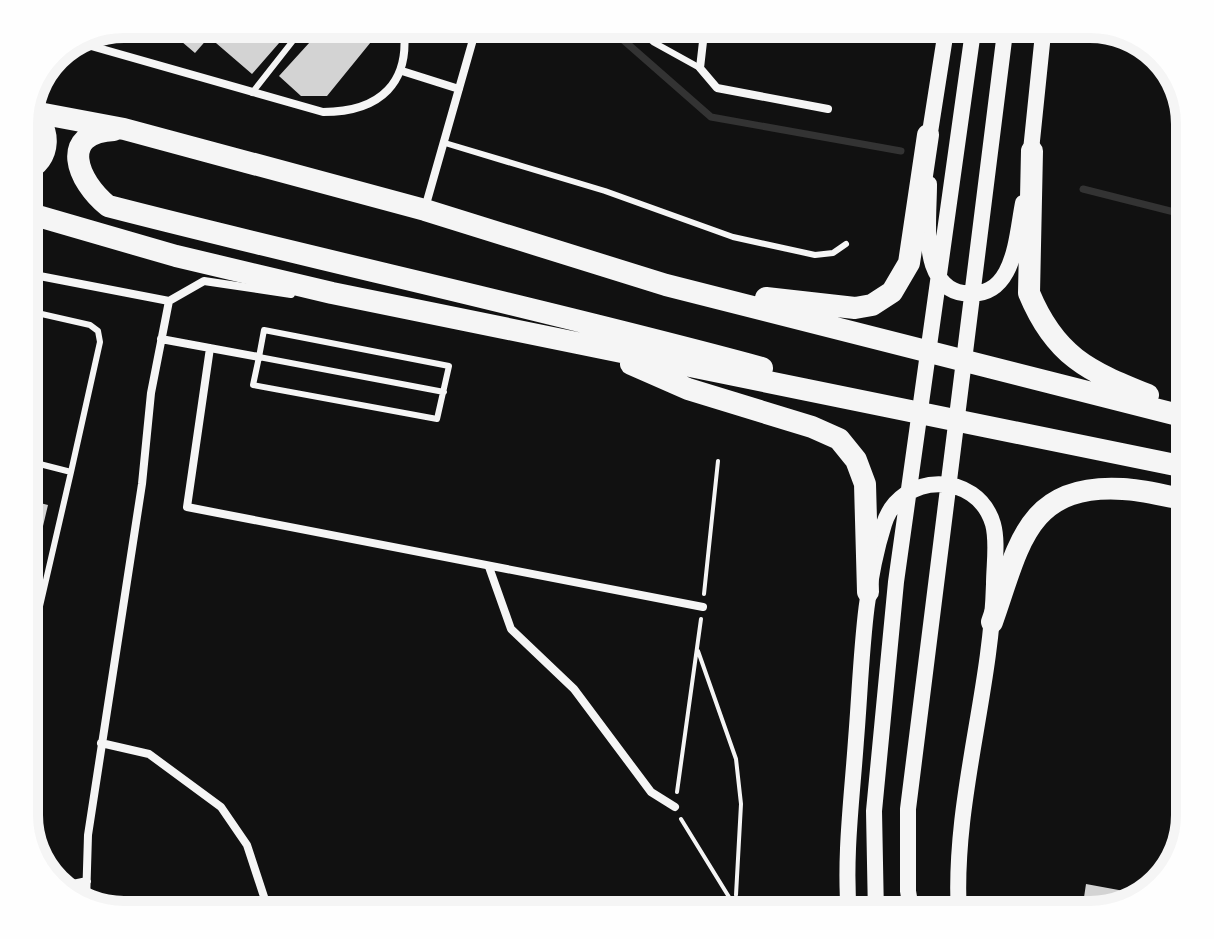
<svg xmlns="http://www.w3.org/2000/svg" width="1214" height="939" viewBox="0 0 1214 939" font-family="Karla,sans-serif">
<style>
.lines{fill:none;stroke-linecap:round;stroke-linejoin:round}
.stream{stroke:#333;stroke-width:7}
.building{fill:#d3d3d3}
.path{stroke:#f5f5f5;stroke-width:4}
.service{stroke:#f5f5f5;stroke-width:6}
.minor{stroke:#f5f5f5;stroke-width:8}
.secondary{stroke:#f5f5f5;stroke-width:16}
.trunk{stroke:#f5f5f5;stroke-width:22}
.rim{fill:none;stroke:#f5f5f5;stroke-width:10}
</style>
<rect width="100%" height="100%" fill="#111"/>
<g class="lines">
<!-- stream -->
<path class="stream" d="M605 24 711 117 901 151
M1083 189 1190 216"/>
</g>
<!-- building -->
<path class="building" d="M130 24H160L148 39Z
M161 24H289L293 27 252 74 209 37 195 53Z
M312 24H372L375 37 327 96H301L279 76 320 31Z
M24 499 48 505 25 602 24 601Z
M24 673 34 675 25 714H24Z
M1086 884 1146 895 1134 905 1114 909 1083 904Z"/>
<g class="lines">
<!-- path -->
<path class="path" d="M704 594 718 461
M698 651 736 759 741 804 736 895
M677 792 701 619
M681 819 729 897"/>
<!-- service -->
<path class="service" d="M631 24 653 42 700 68
M474 36H512L560 24
M252 93 303 28 299 24
M445 143 605 191 733 237 815 255 833 253 846 244
M259 357 264 330 449 366 437 419 253 385 259 357 444 392
M24 460 71 472 100 342 98 331 90 325 24 310
M25 671 71 472
M726 915 735 906"/>
<!-- minor -->
<path class="minor" d="M705 24 700 68 717 88 828 109
M77 42 323 112C380 112 412 83 403 24
M402 71 459 89
M425 208 474 36 472 24
M24 273 169 301 204 281 291 294
M1190 307 1186 338 1190 339
M161 339 259 357
M210 348 187 507 703 607
M489 567 511 629 574 689 651 792 675 807
M101 743 149 754 221 807 247 845 270 915
M59 887 87 881
M86 902 88 835 142 484 151 393 169 301"/>
<!-- secondary -->
<path class="secondary" d="M928 145 947 24
M1030 160 1044 24
M929 184C929 210 925 240 933 265 938 279 947 291 963 293 1015 301 1016 238 1023 203
M849 915C844 857 852 798 856 740 862 668 862 593 884 524 900 472 977 470 993 524 998 542 994 565 994 584 991 694 952 804 959 915
M876 915 874 811 896 582 974 24
M912 915 908 891V809L1006 24"/>
<!-- trunk -->
<path class="trunk" d="M28 111 124 129 425 210 666 285 1190 418
M114 130C58 133 77 181 108 206 325 262 545 309 762 368
M1032 151 1029 293C1055 356 1088 371 1148 395
M24 171C52 162 53 123 27 112
M24 212 176 256 332 293 1190 468
M766 298 855 308 872 305 892 292 909 263 928 135
M631 364 688 389 812 427 839 439 856 460 865 484 868 592
M992 622C1019 546 1026 483 1123 489 1145 490 1168 497 1190 500"/>
</g>
<!-- crop -->
<path d="M0 0H1214V939H0ZM124 38H1090A86 86 0 0 1 1176 124V815A86 86 0 0 1 1090 901H124A86 86 0 0 1 38 815V124A86 86 0 0 1 124 38Z" fill="#fefefe" fill-rule="evenodd"/>
<path class="rim" d="M124 38H1090A86 86 0 0 1 1176 124V815A86 86 0 0 1 1090 901H124A86 86 0 0 1 38 815V124A86 86 0 0 1 124 38Z"/>
</svg>
